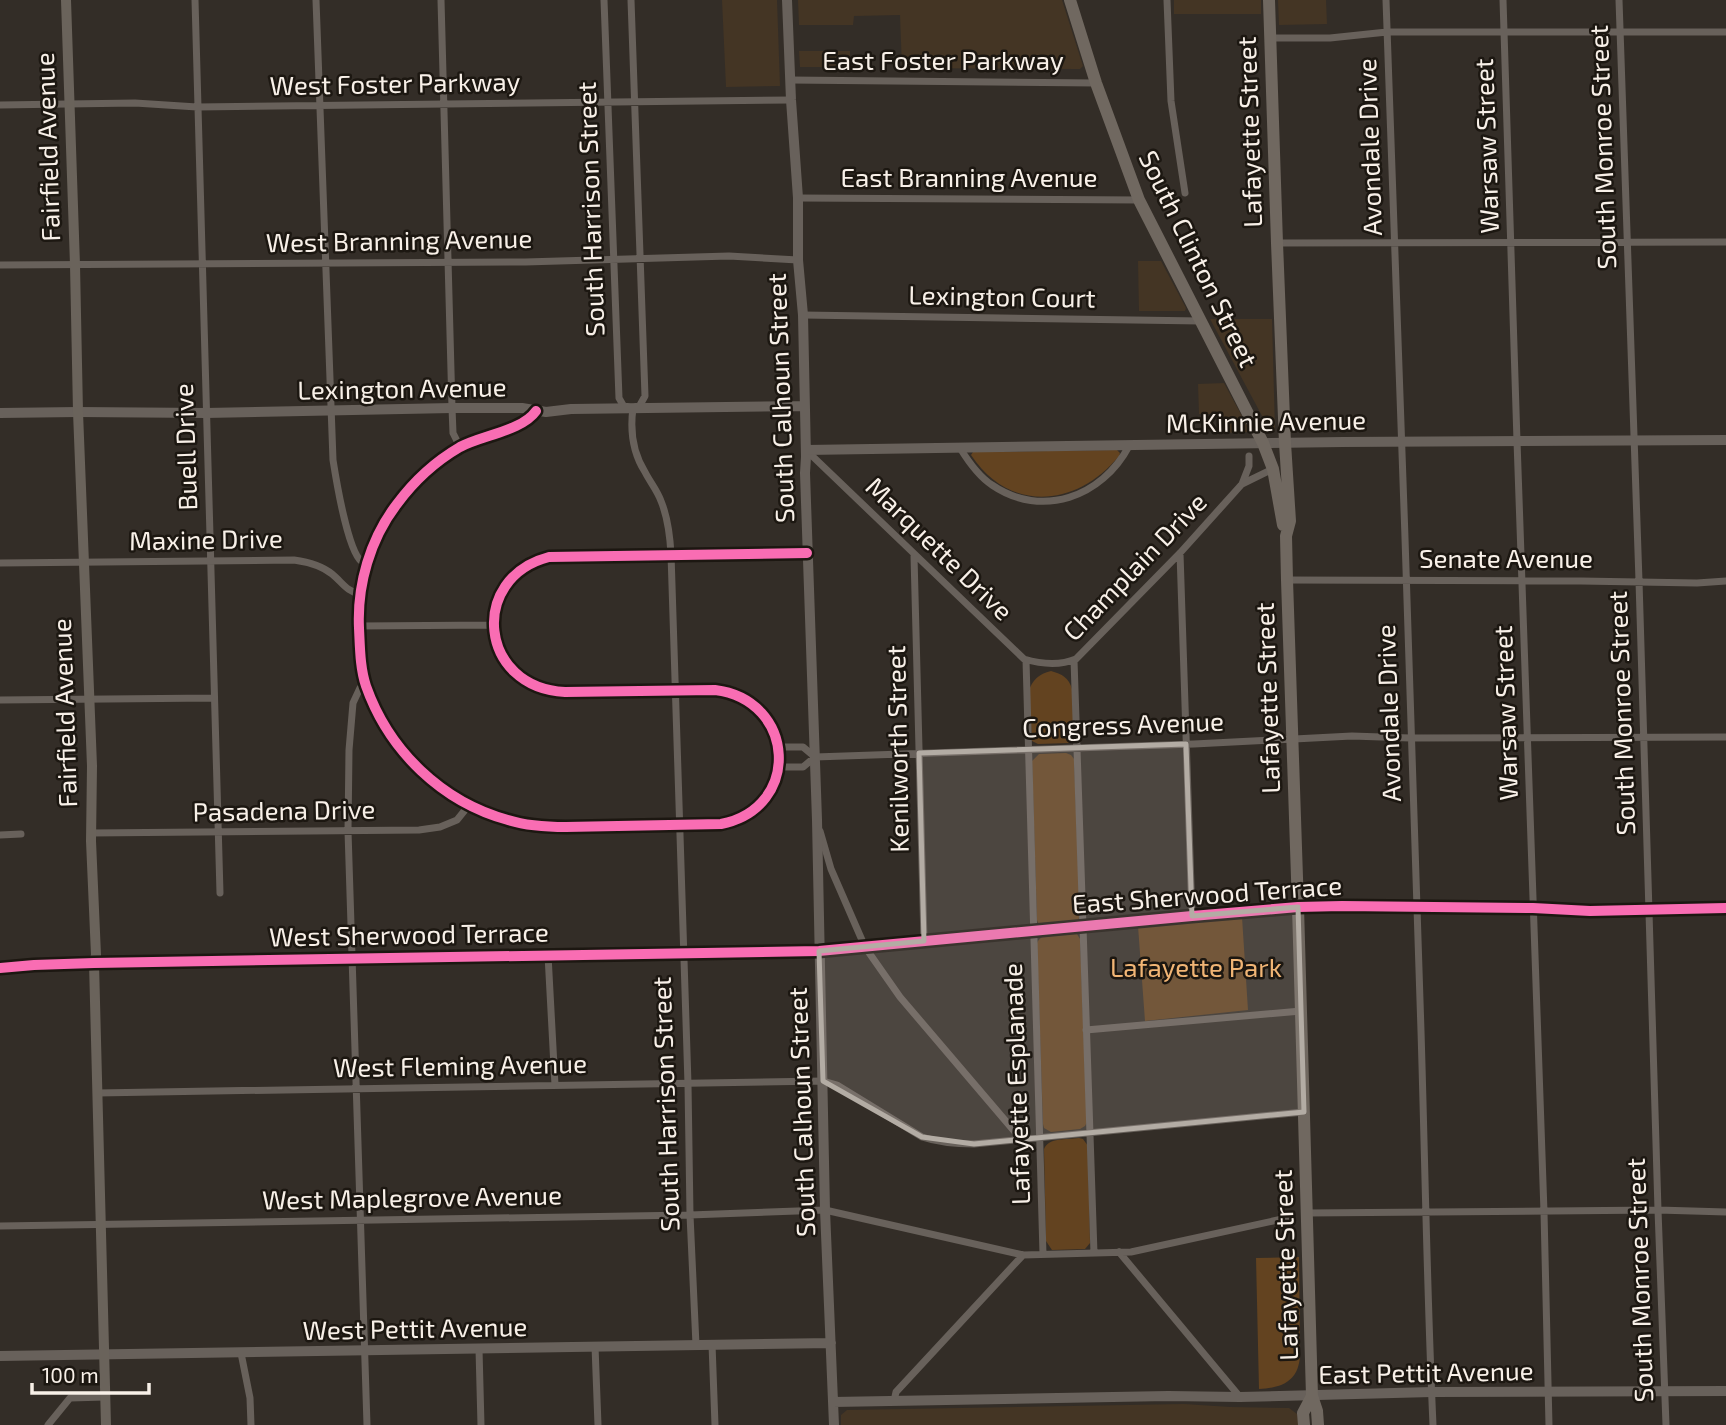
<svg xmlns="http://www.w3.org/2000/svg" width="1726" height="1425" viewBox="0 0 1726 1425" font-family="'Exo 2',sans-serif">
<style>
.built{fill:#443524}
.green{fill:#634320}
.lines{fill:none;stroke-linecap:round;stroke-linejoin:round}
.minor{stroke:#68615b;stroke-width:7}
.tertiary{stroke:#68615b;stroke-width:10}
.secondary{stroke:#6a635b;stroke-width:10}
.trunk{stroke:#706860;stroke-width:12}
.cycleway-casing{stroke:#1c1711;stroke-width:15}
.cycleway{stroke:#f96db3;stroke-width:10}
.marked{fill:#b3aca4;fill-opacity:0.2;stroke:#b3aca4;stroke-width:5;stroke-linejoin:round}
.labels{text-anchor:middle;stroke-width:5;stroke-linejoin:round;paint-order:stroke}
.street-label{font-size:26px;fill:#f8f0e8;stroke:#1c1711}
.park-label{font-size:26px;fill:#f1b575;stroke:#1c1711}
</style>
<rect width="100%" height="100%" fill="#332d27"/>
<!-- built -->
<path class="built" d="M722 0H777L780 86 726 87Z
M798 0H1062L1083 66 1080 69 902 68 900 15 854 16 853 25H799Z
M1174 0H1261V14H1174Z
M1278 0H1326L1327 24 1279 25Z
M799 51H850V67H800Z
M1138 261H1161L1186 308 1185 311H1139Z
M1210 319H1272L1275 431H1272L1268 427Z
M1224 383 1249 429 1247 432 1220 433 1219 414H1199L1198 384Z
M1184 1404 1230 1407 1289 1408 1297 1414 1299 1425H841V1415L847 1410Z"/>
<!-- green -->
<path class="green" d="M1117 450 1120 453 1119 456C1077 507 1010 514 971 455L973 452Z
M1051 671C1062 674 1069 678 1072 689L1074 737 1072 742 1069 743 1038 744 1032 741 1029 691C1032 680 1039 674 1051 671Z
M1066 753 1071 755 1074 759 1080 914 1078 921 1074 923 1044 926 1039 925 1037 920 1032 761 1039 754Z
M1242 917 1248 1010 1145 1021 1138 926Z
M1073 932 1077 934 1080 939 1087 1122 1085 1126 1080 1129 1051 1132 1044 1128 1043 1124 1037 943C1042 931 1061 934 1073 932Z
M1079 1138 1083 1139 1088 1146 1090 1243 1085 1249 1052 1250 1046 1241 1044 1149C1049 1137 1066 1140 1079 1138Z
M1299 1257 1300 1355C1299 1381 1282 1388 1259 1389L1256 1258Z"/>
<g class="lines">
<!-- minor -->
<path class="minor" d="M195 0 220 893
M316 0 333 460C336 479 348 552 362 562 363 563 365 563 367 564
M441 0 452 408 453 433 460 447
M604 0 619 398 623 405 629 407
M631 0 645 396 640 405 633 408
M1167 0 1171 101 1185 193
M1386 0C1399 344 1410 687 1421 1031 1425 1162 1427 1294 1433 1425
M1503 0 1517 441 1544 1212 1549 1425
M1619 0 1639 581 1658 1210 1666 1425
M1270 38H1330L1387 32H1726
M790 80 1096 83
M0 105 135 103 197 107 791 100
M798 198 1139 200
M1277 243 1726 242
M0 265 525 262 729 256 798 260
M803 315 1201 321
M633 408C630 430 633 453 645 472 650 482 657 490 661 501 668 518 670 536 671 554L688 1084 690 1215 696 1345
M536 411C522 431 482 435 460 447 436 461 414 481 397 504 370 539 357 585 359 628 360 648 360 668 366 686 389 751 442 802 508 820 527 826 546 827 566 827L721 824C802 808 796 700 715 690L565 692C479 688 468 578 549 557L807 553
M960 448C968 461 978 476 992 485 1042 519 1102 497 1129 446
M806 450 1024 659C1041 664 1059 666 1076 659L1180 553 1242 484 1273 469
M1242 484 1249 466V456
M1180 553 1192 916
M914 556 924 941
M0 563 294 560C308 562 321 565 332 574 342 582 347 592 360 594
M1287 580 1581 581 1697 583 1726 581
M359 626 494 625
M1026 660 1043 1254
M1074 660 1094 1253
M366 685 360 688 353 703 349 750 348 831 367 1425
M0 700 214 698
M779 747H803L815 757
M815 757 1194 744 1352 736 1410 738 1726 737
M779 767H803L815 757
M820 831 831 869 865 947 900 997 1021 1139
M91 833 419 830 440 827 457 820 469 805
M0 835 21 834
M548 955 555 1085
M0 968 34 965 94 963 819 951 1192 916 1298 907 1342 906 1533 908 1590 911 1726 908
M1086 1030 1301 1011
M97 1093 823 1081 837 1085 922 1137C940 1143 955 1144 974 1144L1304 1112
M1307 1213 1658 1210 1726 1212
M0 1226 690 1215 825 1210 1023 1255 1131 1252 1287 1218
M1119 1252 1240 1397
M712 1344 715 1425
M595 1346 598 1425
M479 1349 481 1425
M241 1353 250 1398 251 1425
M894 1401 896 1392 1023 1255
M48 1425 70 1398 105 1397"/>
<!-- tertiary -->
<path class="tertiary" d="M787 0 791 100 798 198V260L803 315 806 457 805 473 817 820 825 1210 834 1425
M0 413 78 412 206 413 452 408H522L546 412 571 409 805 406
M806 450 1343 442 1726 440
M0 1356 831 1343
M833 1402 1168 1396 1240 1397 1432 1392 1726 1391"/>
<!-- secondary -->
<path class="secondary" d="M66 0 75 265 78 412 92 766 91 841 96 955 94 963 106 1425"/>
<!-- trunk -->
<path class="trunk" d="M1070 0 1096 83 1139 200 1263 443 1273 469 1283 525
M1269 0 1277 243 1285 443 1290 521 1286 536 1287 580 1298 907 1312 1396 1317 1411 1318 1425
M1304 1425 1303 1413 1312 1396"/>
<!-- cycleway casing -->
<g class="cycleway-casing">
<path id="cycleway" d="M536 411C522 431 482 435 460 447 436 461 414 481 397 504 370 539 357 585 359 628 360 648 360 668 366 686 389 751 442 802 508 820 527 826 546 827 566 827L721 824C802 808 796 700 715 690L565 692C479 688 468 578 549 557L807 553
M0 968 34 965 94 963 819 951 1192 916 1298 907 1342 906 1533 908 1590 911 1726 908"/>
</g>
<!-- cycleway -->
<use href="#cycleway" class="cycleway"/>
</g>
<!-- marked area -->
<path class="marked" d="M1186 744 1192 916 1298 907 1304 1112 974 1144 922 1137 823 1081 819 951 924 941 919 753Z"/>
<g class="labels">
<!-- street labels -->
<g class="street-label">
<text x="943" y="70">East Foster Parkway</text>
<text transform="translate(395 84) rotate(-1)" y="9">West Foster Parkway</text>
<text transform="translate(1250 132) rotate(-92)" y="9">Lafayette Street</text>
<text transform="translate(1487 146) rotate(-92)" y="9">Warsaw Street</text>
<text transform="translate(48 147) rotate(-92)" y="9">Fairfield Avenue</text>
<text transform="translate(1370 147) rotate(-92)" y="9">Avondale Drive</text>
<text transform="translate(1603 147) rotate(-92)" y="9">South Monroe Street</text>
<text x="969" y="187">East Branning Avenue</text>
<text transform="translate(591 209) rotate(-92)" y="9">South Harrison Street</text>
<text transform="translate(399 241) rotate(-1)" y="9">West Branning Avenue</text>
<text transform="translate(1198 259) rotate(64)" y="9">South Clinton Street</text>
<text transform="translate(1002 297) rotate(1)" y="9">Lexington Court</text>
<text transform="translate(402 389) rotate(-1)" y="9">Lexington Avenue</text>
<text transform="translate(781 398) rotate(-92)" y="9">South Calhoun Street</text>
<text transform="translate(1266 422) rotate(-1)" y="9">McKinnie Avenue</text>
<text transform="translate(186 447) rotate(-92)" y="9">Buell Drive</text>
<text transform="translate(206 540) rotate(-1)" y="9">Maxine Drive</text>
<text transform="translate(939 549) rotate(44)" y="9">Marquette Drive</text>
<text x="1506" y="568">Senate Avenue</text>
<text transform="translate(1135 567) rotate(-46)" y="9">Champlain Drive</text>
<text transform="translate(1268 698) rotate(-92)" y="9">Lafayette Street</text>
<text transform="translate(65 713) rotate(-92)" y="9">Fairfield Avenue</text>
<text transform="translate(1389 713) rotate(-92)" y="9">Avondale Drive</text>
<text transform="translate(1506 713) rotate(-92)" y="9">Warsaw Street</text>
<text transform="translate(1622 713) rotate(-92)" y="9">South Monroe Street</text>
<text transform="translate(1123 725) rotate(-2)" y="9">Congress Avenue</text>
<text transform="translate(898 749) rotate(-91)" y="9">Kenilworth Street</text>
<text transform="translate(284 811) rotate(-1)" y="9">Pasadena Drive</text>
<text transform="translate(1207 895) rotate(-4)" y="9">East Sherwood Terrace</text>
<text transform="translate(409 935) rotate(-1)" y="9">West Sherwood Terrace</text>
<text transform="translate(460 1066) rotate(-1)" y="9">West Fleming Avenue</text>
<text transform="translate(1017 1084) rotate(-92)" y="9">Lafayette Esplanade</text>
<text transform="translate(666 1104) rotate(-92)" y="9">South Harrison Street</text>
<text transform="translate(802 1112) rotate(-92)" y="9">South Calhoun Street</text>
<text transform="translate(412 1198) rotate(-1)" y="9">West Maplegrove Avenue</text>
<text transform="translate(1286 1265) rotate(-92)" y="9">Lafayette Street</text>
<text transform="translate(1640 1280) rotate(-92)" y="9">South Monroe Street</text>
<text transform="translate(415 1329) rotate(-1)" y="9">West Pettit Avenue</text>
<text transform="translate(1426 1373) rotate(-1)" y="9">East Pettit Avenue</text>
</g>
<!-- park labels -->
<g class="park-label">
<text x="1196" y="977">Lafayette Park</text>
</g>
</g>
<!-- scale -->
<path d="M32 1383v10h117v-10" fill="none" stroke="#f8f0e8" stroke-width="3.5"/>
<text x="42" y="1383" font-size="21" fill="#f8f0e8" stroke="#1c1711" stroke-width="5" paint-order="stroke">100 m</text>
</svg>
